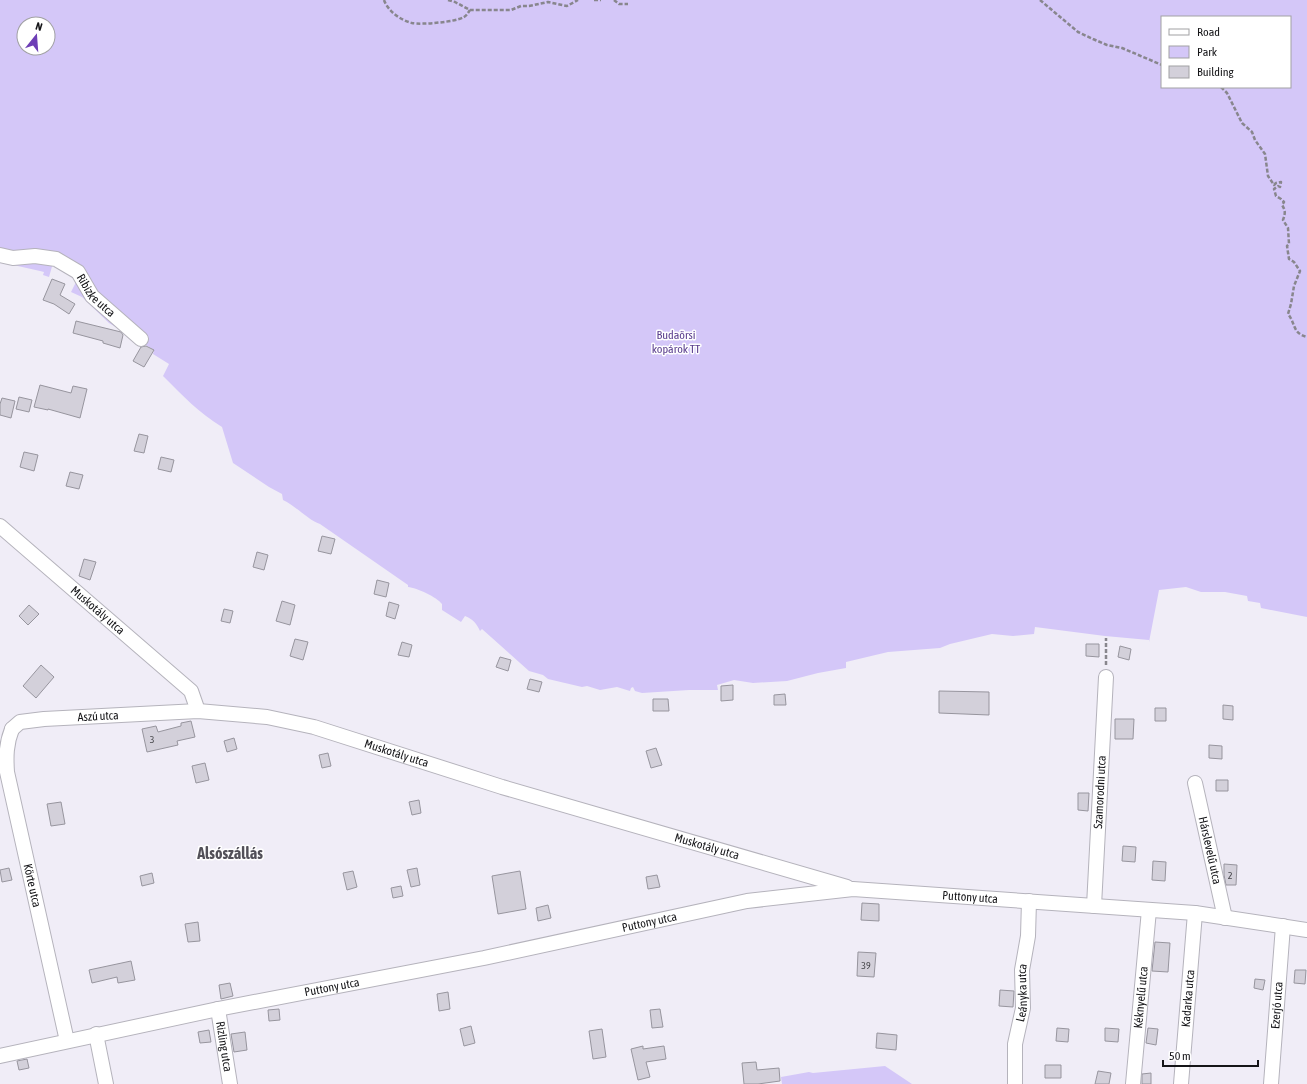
<svg xmlns="http://www.w3.org/2000/svg" width="1307" height="1084" viewBox="0 0 1307 1084" font-family="'Asap Condensed',sans-serif">
<style>
.green{fill:#d4c7f8;fill-rule:evenodd}
.building{fill:#d3d0da;stroke:#97959e}
.lines{fill:none;stroke-linecap:round;stroke-linejoin:round}
.minor-casing{stroke:#b5b3bc;stroke-width:16}
.path{stroke:#88868d;stroke-width:2.5;stroke-dasharray:4 2;stroke-linecap:butt}
.minor{stroke:#fff;stroke-width:14}
.labels{text-anchor:middle;stroke-width:3;stroke-linejoin:round;paint-order:stroke}
.number-label{font-size:10px;fill:#444448}
.street-label{font-size:12px;fill:#151518;stroke:#fff}
.park-label{font-size:12px;fill:#5c408f;stroke:#fff}
.district-label{font-size:16px;font-weight:bold;fill:#525058;stroke:#fff}
</style>
<rect width="100%" height="100%" fill="#f0edf7"/>
<!-- green -->
<path class="green" d="M0 0H1307V617L1261 608 1260 603 1248 601 1247 596 1225 592H1201L1186 587 1159 590 1149 642V640L1105 636 1035 627 1034 634 1013 636 992 634 950 644 940 648 888 652 846 662V668L818 673 787 681 753 683 734 680 717 685 718 690H689L642 693 635 691 633 687 631 688 630 691 617 687 600 690 587 686 582 687 548 679 543 675 529 671 482 629 480 631C477 624 473 619 465 616L461 622 442 610V604C437 597 417 588 408 587V585L320 524C308 520 296 506 283 500L282 494 269 487 233 463 222 427C199 413 182 395 163 376L169 364 153 354 154 350 109 323 82 297 71 292 77 280 74 277 53 263 49 277 43 275 44 272 40 271 0 262ZM1162 17H1290V87H1162ZM24 24H48V48H24Z
M885 1066 912 1084H782L781 1077 809 1072 813 1073Z"/>
<!-- building -->
<path class="building" d="M52 279 65 284 60 295 75 304 69 314 54 304 43 300Z
M76 321 121 332 123 335 120 348 103 343V341L73 333Z
M146 346 154 350 144 367 133 361 141 347Z
M40 385 71 393 73 386 87 389 80 418 48 409V410L34 407Z
M19 397 32 400 29 412 16 409Z
M2 398 15 401 11 418 0 415V404Z
M139 434 148 436 144 453 134 451Z
M24 452 38 455 34 471 20 467Z
M161 457 174 460 171 472 158 469Z
M70 472 83 475 79 489 66 486Z
M322 536 335 539 331 554 318 551Z
M257 552 268 555 264 570 253 567Z
M84 559 96 562 90 580 79 576Z
M377 580 389 583 386 597 374 594Z
M282 601 295 605 290 625 276 621Z
M389 602 399 605 395 619 386 616Z
M29 605 39 614 28 625 19 616Z
M224 609 233 611 230 623 221 621Z
M295 639 308 642 303 660 290 656Z
M402 642 412 645 409 657 398 655Z
M1086 644H1099V657L1086 656Z
M1120 646 1131 649 1129 660 1118 657Z
M500 657 511 660 508 671 496 667Z
M41 665 54 677 36 698 23 686Z
M530 679 542 682 539 692 527 689Z
M733 685V700L721 701V686Z
M939 691 989 692V715L939 713Z
M785 694 786 705H774V695Z
M653 699H668L669 711H653Z
M1223 705 1233 706V720L1223 719Z
M1155 708H1166V721H1155Z
M1115 719H1134L1133 739H1115Z
M191 721 195 737 177 741 178 745 147 752 142 729 156 726 158 732 181 726V723Z
M234 738 237 749 227 752 224 741Z
M1209 745 1222 746V759L1209 758Z
M656 748 662 765 651 768 646 751Z
M328 753 331 766 322 768 319 755Z
M205 763 209 780 196 783 192 766Z
M1216 780H1228V791H1216Z
M1078 793H1089L1088 811 1078 810Z
M419 800 421 813 412 815 409 802Z
M61 802 65 824 51 826 47 804Z
M1123 846 1136 847 1135 862 1122 861Z
M1153 861 1166 862 1165 881 1152 880Z
M1224 864 1237 865 1236 885H1226L1224 875Z
M9 868 12 880 2 882 0 870Z
M417 868 420 885 411 887 407 870Z
M353 871 357 887 347 890 343 873Z
M520 871 526 909 498 914 492 876Z
M152 873 154 883 142 886 140 876Z
M657 875 660 887 648 889 646 877Z
M401 886 403 896 393 898 391 888Z
M862 903 879 904V921L861 920Z
M548 905 551 918 538 921 536 908Z
M198 922 200 941 188 942 185 924Z
M1155 942 1170 943 1168 972 1152 971Z
M858 952 876 953 874 977 857 976Z
M131 961 135 980 118 983 117 977 92 983 89 970Z
M1295 970H1306L1305 984 1294 983Z
M1255 979 1265 980 1263 990 1254 988Z
M230 983 233 996 221 999 219 985Z
M1000 990 1014 991 1013 1007 999 1006Z
M448 992 450 1009 439 1011 437 994Z
M279 1009 280 1020 269 1021 268 1010Z
M660 1009 663 1027 652 1028 650 1010Z
M471 1026 475 1043 464 1046 460 1029Z
M1057 1028 1069 1029 1068 1042 1056 1041Z
M1105 1028 1119 1029 1118 1042 1105 1041Z
M1148 1028 1158 1029 1156 1045 1146 1043Z
M602 1029 606 1057 593 1059 589 1031Z
M209 1030 211 1042 200 1043 198 1032Z
M245 1032 247 1050 234 1052 231 1034Z
M877 1033 897 1035 896 1050 876 1048Z
M643 1046V1049L664 1046 666 1059 646 1062 650 1077 638 1080 631 1049Z
M27 1059 29 1068 19 1070 17 1061Z
M756 1062 757 1070 779 1068 780 1081 758 1084H744L742 1063Z
M1045 1065H1061V1078H1045Z
M1098 1071 1111 1073 1109 1084H1095Z
M1151 1073V1084H1142V1074Z"/>
<g class="lines">
<!-- minor casing -->
<g class="minor-casing">
<g id="minor">
<path id="s1" d="M0 255 13 258 35 256 56 259 78 272 92 296 141 339"/>
<path id="s2" d="M0 526 191 691 198 711"/>
<path id="s3" d="M12 729 20 722 44 719 198 711 267 717 314 727 502 787 847 887"/>
<path id="s4" d="M12 729C6 744 6 757 7 772L67 1041"/>
<path id="s5" d="M1195 783 1225 918"/>
<path id="s6" d="M1094 906 1106 677"/>
<path id="s7" d="M218 1009 230 1084"/>
<path d="M96 1034 106 1084"/>
<path id="s8" d="M0 1056 218 1009 484 958 747 901 853 889 1195 913 1307 930"/>
<path id="s9" d="M1015 1084V1044L1023 1008 1022 970 1028 936 1029 901"/>
<path id="s10" d="M1133 1084 1149 910"/>
<path id="s11" d="M1181 1084 1195 913"/>
<path id="s12" d="M1271 1084 1283 926"/>
</g>
</g>
<!-- path -->
<path class="path" d="M384 0C388 11 400 20 412 23 421 25 456 22 464 17 467 15 468 13 470 10
M448 0 455 2 470 10H511L521 6H529L548 2 567 6 578 0
M594 0H601
M614 0 619 4H628
M1040 0 1078 32 1093 39 1107 45 1122 48 1162 65
M1221 87 1227 93 1242 123 1252 132 1255 140 1265 154 1268 176 1274 185 1276 183 1281 182 1280 187 1278 186 1274 189 1276 196 1281 199 1284 202 1282 205C1286 211 1285 214 1283 220L1288 228 1289 244 1287 246 1289 259 1294 262 1300 271 1294 286 1291 304 1288 314C1296 324 1292 333 1307 337
M1106 665V638"/>
<!-- minor -->
<use href="#minor" class="minor"/>
</g>
<g class="labels">
<!-- number labels -->
<g class="number-label">
<text x="152" y="743">3</text>
<text x="1230" y="879">2</text>
<text x="866" y="969">39</text>
</g>
<!-- street labels -->
<g class="street-label">
<text dy="4" stroke="none"><textPath href="#s1" startOffset="112">Ribizke utca</textPath></text>
<text dy="4" stroke="none"><textPath href="#s2" startOffset="129">Muskotály utca</textPath></text>
<text dy="4" stroke="none"><textPath href="#s3" startOffset="89">Aszú utca</textPath></text>
<text dy="4" stroke="none"><textPath href="#s3" startOffset="393">Muskotály utca</textPath></text>
<text dy="4" stroke="none"><textPath href="#s6" startOffset="114">Szamorodni utca</textPath></text>
<text dy="4" stroke="none"><textPath href="#s3" startOffset="717">Muskotály utca</textPath></text>
<text dy="4" stroke="none"><textPath href="#s5" startOffset="69">Hárslevelű utca</textPath></text>
<text dy="4" stroke="none"><textPath href="#s4" startOffset="160">Körte utca</textPath></text>
<text dy="4" stroke="none"><textPath href="#s8" startOffset="987">Puttony utca</textPath></text>
<text dy="4" stroke="none"><textPath href="#s8" startOffset="663">Puttony utca</textPath></text>
<text dy="4" stroke="none"><textPath href="#s8" startOffset="339">Puttony utca</textPath></text>
<text dy="4" stroke="none"><textPath href="#s9" startOffset="92">Leányka utca</textPath></text>
<text dy="4" stroke="none"><textPath href="#s10" startOffset="87">Kéknyelű utca</textPath></text>
<text dy="4" stroke="none"><textPath href="#s11" startOffset="86">Kadarka utca</textPath></text>
<text dy="4" stroke="none"><textPath href="#s12" startOffset="79">Ezerjó utca</textPath></text>
<text dy="4" stroke="none"><textPath href="#s7" startOffset="38">Rizling utca</textPath></text>
</g>
<!-- park labels -->
<g class="park-label">
<text x="676" y="339">Budaörsi<tspan x="676" dy="14">kopárok TT</tspan></text>
</g>
<!-- district labels -->
<g class="district-label">
<text x="230" y="859">Alsószállás</text>
</g>
</g>
<!-- legend -->
<rect x="1161" y="16" width="130" height="72" fill="#ffffff" stroke="#a1a1a3"/>
<rect x="1169" y="29" width="20" height="6" fill="#ffffff" stroke="#a1a1a3"/>
<text x="1197" y="36" font-size="12" fill="#151518">Road</text>
<rect x="1169" y="46" width="20" height="12" fill="#d4c7f8" stroke="#a1a1a3"/>
<text x="1197" y="56" font-size="12" fill="#151518">Park</text>
<rect x="1169" y="66" width="20" height="12" fill="#d3d0da" stroke="#a1a1a3"/>
<text x="1197" y="76" font-size="12" fill="#151518">Building</text>
<!-- north arrow -->
<g transform="translate(36 36) rotate(17)"><circle r="19" fill="#ffffff" stroke="#a1a1a3"/>
<path d="M0-3L7 15L0 10L-7 15Z" fill="#6d3eb6"/>
<text y="-6" font-size="11" font-weight="bold" text-anchor="middle" fill="#151518">N</text>
</g>
<!-- scale -->
<path d="M1163 1060v6h95v-6" fill="none" stroke="#151518" stroke-width="2"/>
<text x="1169" y="1060" font-size="12" fill="#151518" stroke="#ffffff" stroke-width="3" paint-order="stroke">50 m</text>
</svg>
